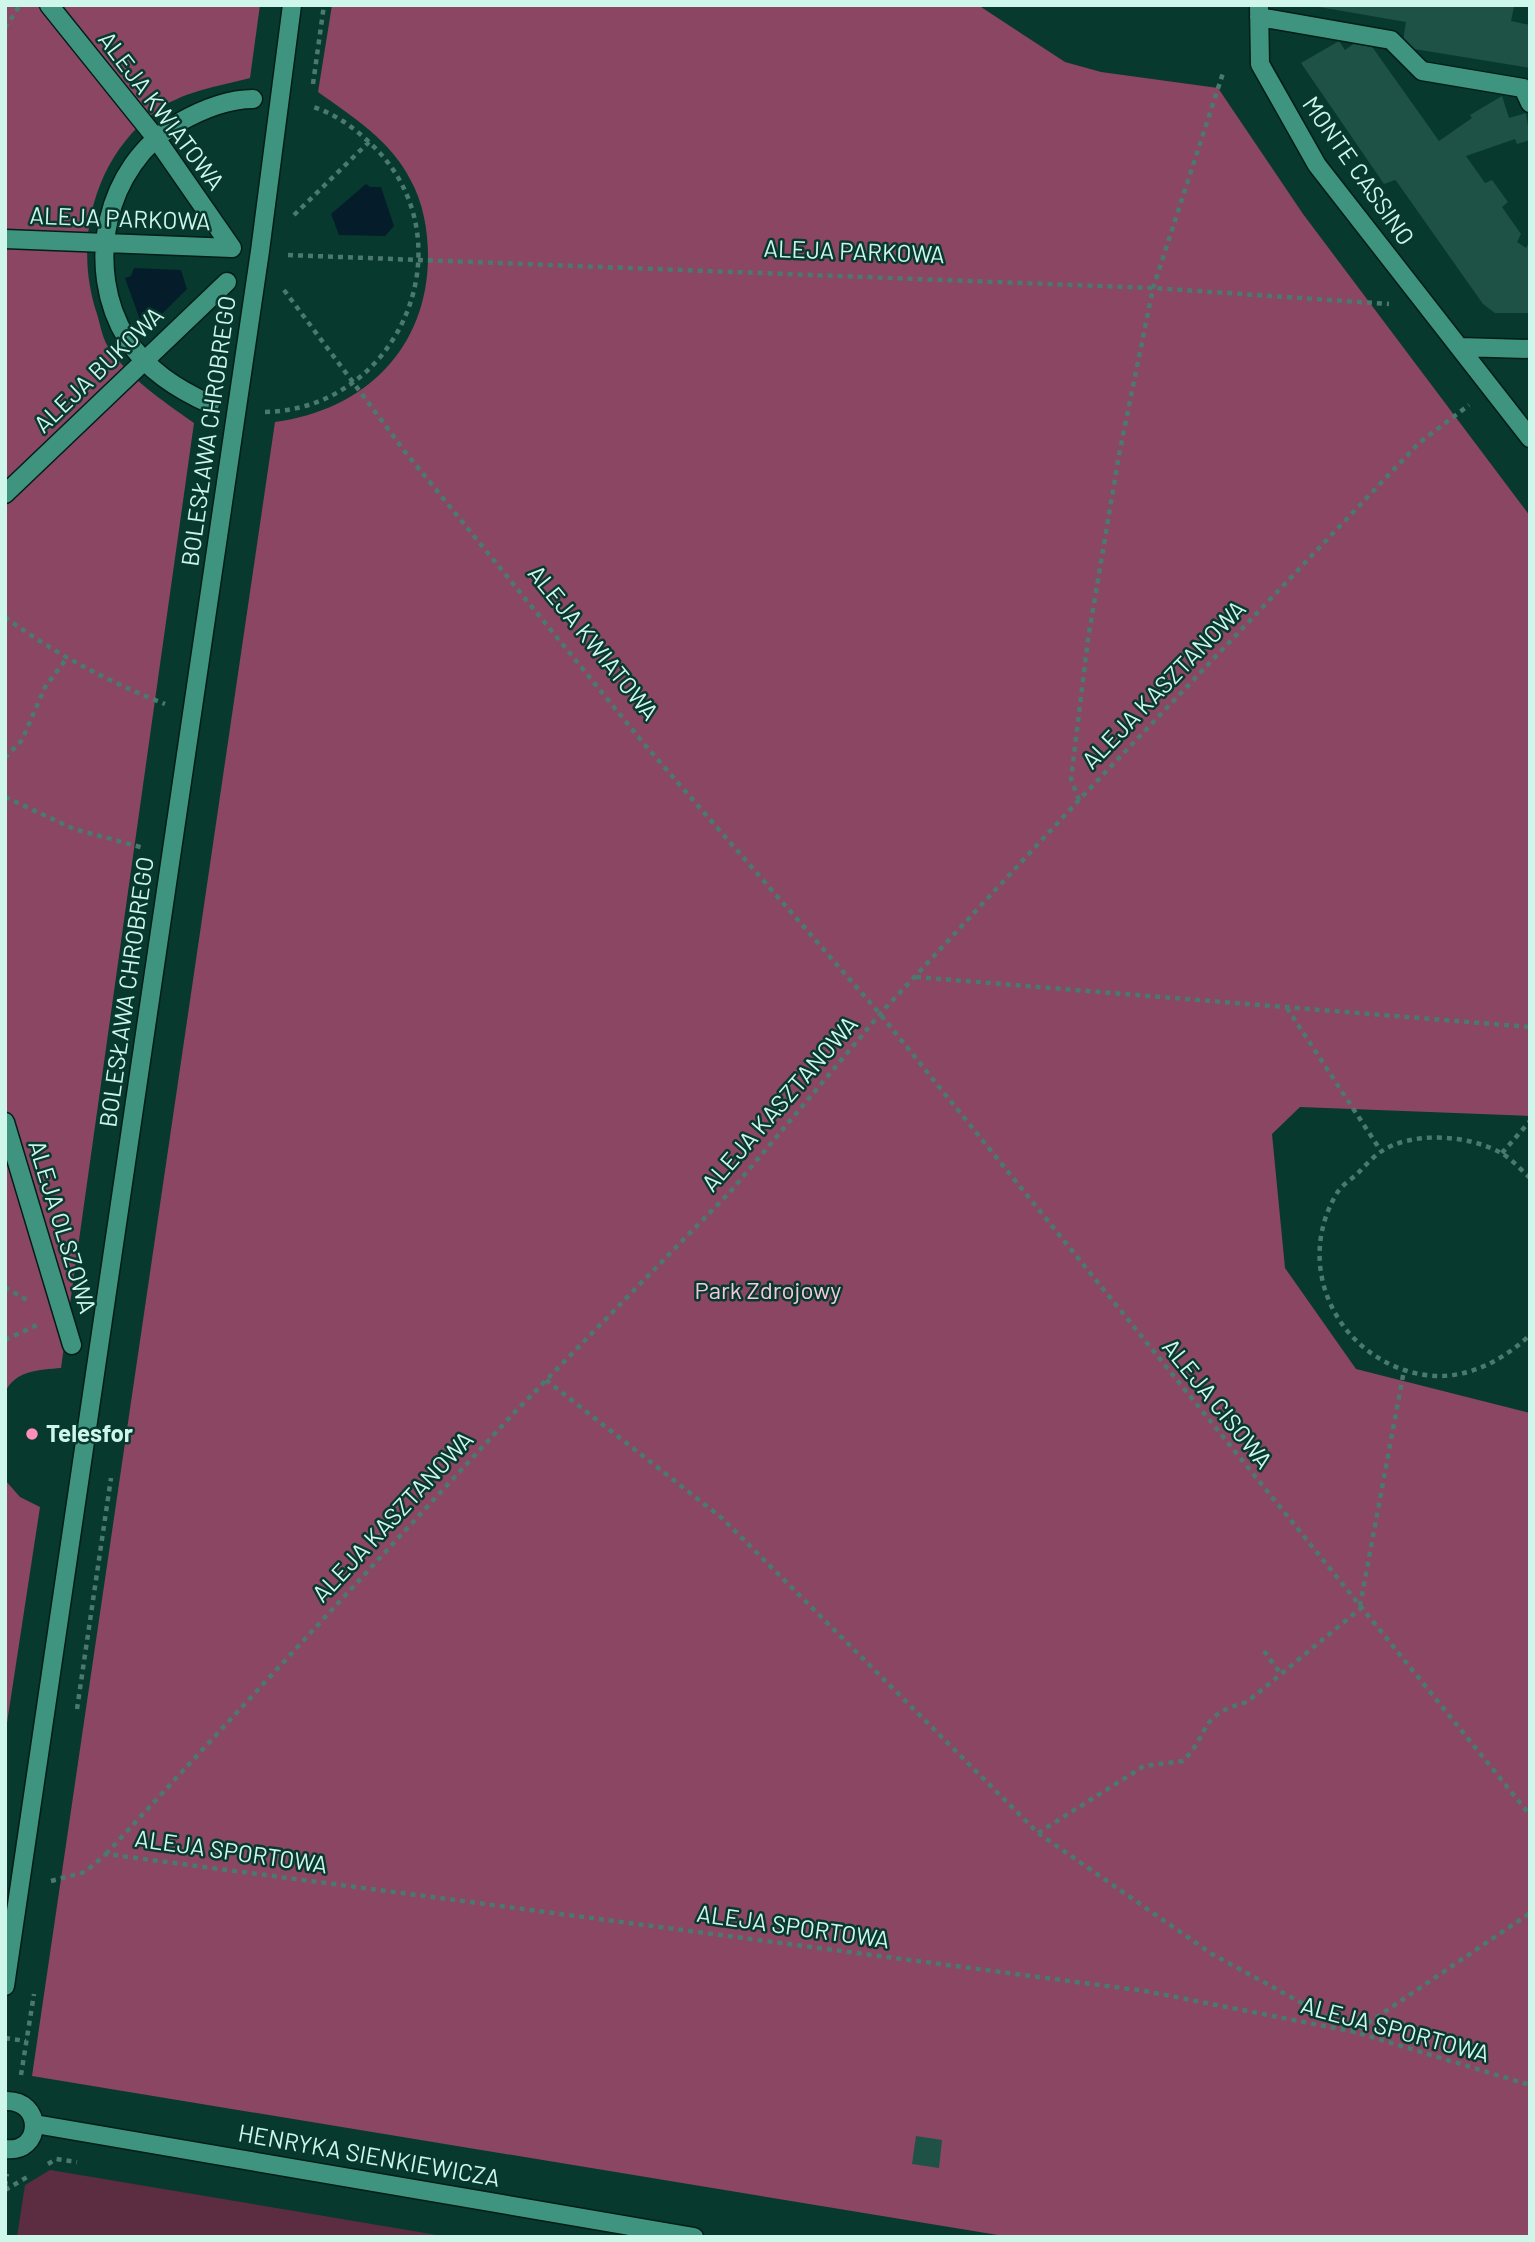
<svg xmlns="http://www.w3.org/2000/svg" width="1535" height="2242" viewBox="0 0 1535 2242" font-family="Barlow,sans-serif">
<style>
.green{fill:#5c2c40}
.forest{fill:#8a4663}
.water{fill:#051d2a}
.building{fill:#1f5246}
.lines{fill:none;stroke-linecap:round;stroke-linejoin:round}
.minor-casing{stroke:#031d17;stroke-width:21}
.path{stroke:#4b796e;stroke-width:4.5;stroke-dasharray:5 5;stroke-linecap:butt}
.minor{stroke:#3e947f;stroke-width:18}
.poi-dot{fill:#fe8ebc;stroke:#08392e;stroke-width:2.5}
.labels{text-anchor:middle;stroke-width:5;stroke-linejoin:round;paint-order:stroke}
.street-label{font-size:24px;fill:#cef6ea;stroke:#08392e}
.park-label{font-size:24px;fill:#f4cad9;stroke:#08392e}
.poi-label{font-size:24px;font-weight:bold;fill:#cef6ea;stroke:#08392e;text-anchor:start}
</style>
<rect width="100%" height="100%" fill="#08392e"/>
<!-- green -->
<path class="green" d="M50 2170 449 2237H17L25 2185Z"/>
<!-- forest -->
<path class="forest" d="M5 5H260L250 78C219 86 180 92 155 112 93 159 73 243 97 314 100 324 102 336 107 345 129 379 162 400 194 423L61 1368C39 1370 16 1370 5 1392Z
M332 5H978L1065 62 1101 72 1218 88 1303 214 1530 516V1116L1300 1107 1272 1134 1285 1268 1356 1369 1530 1413V2237H1010L32 2076 275 422C365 410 428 348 428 256 428 230 423 202 410 179 390 140 353 117 318 92Z
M5 1480 20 1497 40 1507 5 1736Z"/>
<!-- water -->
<path class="water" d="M366 184 370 187H381L394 226 385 236 339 235 331 214Z
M134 268 181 270 187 289 154 322 140 320 125 278 131 276Z"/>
<!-- building -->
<path class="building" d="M1308 5 1514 7 1511 21 1530 25V68L1402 47 1406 22Z
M1362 38 1368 41 1439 141 1472 118 1470 115 1502 96 1509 118 1526 113 1530 140 1517 144 1515 139 1466 156 1485 183 1492 180 1508 202 1502 207 1521 234 1517 242 1526 248 1530 241V313H1495L1483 304 1397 182 1395 180 1384 184 1301 63 1339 41 1345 50Z
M916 2136 942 2140 939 2168 912 2164Z"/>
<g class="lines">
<!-- minor casing -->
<g class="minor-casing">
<path id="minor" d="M49 5 155 137 232 248
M1259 5 1260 64 1317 165 1530 438
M1259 17 1391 40 1422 71 1523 88 1530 103
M5 239 232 248
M1460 347 1530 349
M210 404C177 389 147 370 127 339 83 268 105 165 178 123 201 110 226 99 253 99
M5 494 227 282
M5 1122 72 1345
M5 1986 260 251 292 5
M5 2101C44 2099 43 2154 5 2149
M35 2124 694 2237"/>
</g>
<!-- path -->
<path class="path" d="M5 28 20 5
M313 84 324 5
M294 215 369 142
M288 255 1153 288 1389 304
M284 290 406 453 645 745 880 1014 1530 1815
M265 412C403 409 472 236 369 142 352 126 332 112 310 106
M5 617C55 654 107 681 165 704
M5 758 22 740 45 687 67 658
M5 797 74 829 144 848
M1079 800 1071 779 1088 639 1119 455 1153 288 1223 73
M916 977 1530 1027
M1287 1008 1381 1151
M1502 1153 1530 1121
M1530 1178C1521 1170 1512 1159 1501 1153 1470 1135 1410 1130 1379 1153 1371 1159 1364 1167 1356 1175 1350 1180 1341 1186 1337 1193 1296 1261 1331 1345 1404 1370 1452 1386 1494 1368 1530 1335
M5 1287 30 1302
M5 1340 39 1324
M546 1380 722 1518 1038 1833 1212 1954 1355 2032 1530 1913
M1360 1606 1404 1370
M1264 1651 1281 1674
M77 1709 111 1478
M1038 1833 1144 1766 1183 1761C1213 1730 1196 1716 1247 1702L1361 1608
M106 1854 512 1415 730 1192 880 1014 1079 800 1419 443 1469 405
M51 1881 85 1872 106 1854 1145 1991 1355 2032 1530 2085
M5 2038 26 2041
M21 2075 34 1994
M48 2164 56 2159 77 2162
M5 2186 7 2174
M5 2190 29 2176"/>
<!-- minor -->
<use href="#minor" class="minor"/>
</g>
<!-- markers -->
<circle class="poi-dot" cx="32" cy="1434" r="7"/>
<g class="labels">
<!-- street labels -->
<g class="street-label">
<text transform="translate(161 111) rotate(53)" y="8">ALEJA KWIATOWA</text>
<text transform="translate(1358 171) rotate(55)" y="8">MONTE CASSINO</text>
<text transform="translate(120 219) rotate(2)" y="8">ALEJA PARKOWA</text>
<text transform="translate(854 252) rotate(2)" y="8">ALEJA PARKOWA</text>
<text transform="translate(99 370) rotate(-44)" y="8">ALEJA BUKOWA</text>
<text transform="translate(209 431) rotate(-82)" y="8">BOLESŁAWA CHROBREGO</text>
<text transform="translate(593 643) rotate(51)" y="8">ALEJA KWIATOWA</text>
<text transform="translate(1164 685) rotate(-46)" y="8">ALEJA KASZTANOWA</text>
<text transform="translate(127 992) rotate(-82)" y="8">BOLESŁAWA CHROBREGO</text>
<text transform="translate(780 1104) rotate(-49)" y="8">ALEJA KASZTANOWA</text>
<text transform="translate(62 1227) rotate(73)" y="8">ALEJA OLSZOWA</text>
<text transform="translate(1217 1404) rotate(51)" y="8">ALEJA CISOWA</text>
<text transform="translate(393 1517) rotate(-47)" y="8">ALEJA KASZTANOWA</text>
<text transform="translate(231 1852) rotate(8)" y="8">ALEJA SPORTOWA</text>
<text transform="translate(793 1927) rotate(8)" y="8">ALEJA SPORTOWA</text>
<text transform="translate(1395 2030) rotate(15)" y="8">ALEJA SPORTOWA</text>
<text transform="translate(369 2156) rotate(10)" y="8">HENRYKA SIENKIEWICZA</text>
</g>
<!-- park labels -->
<g class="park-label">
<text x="768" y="1299">Park Zdrojowy</text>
</g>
<!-- poi labels -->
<g class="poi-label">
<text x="46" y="1442">Telesfor</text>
</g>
</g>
<!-- border -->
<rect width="1535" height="2242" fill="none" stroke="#cef6ea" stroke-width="14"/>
</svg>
